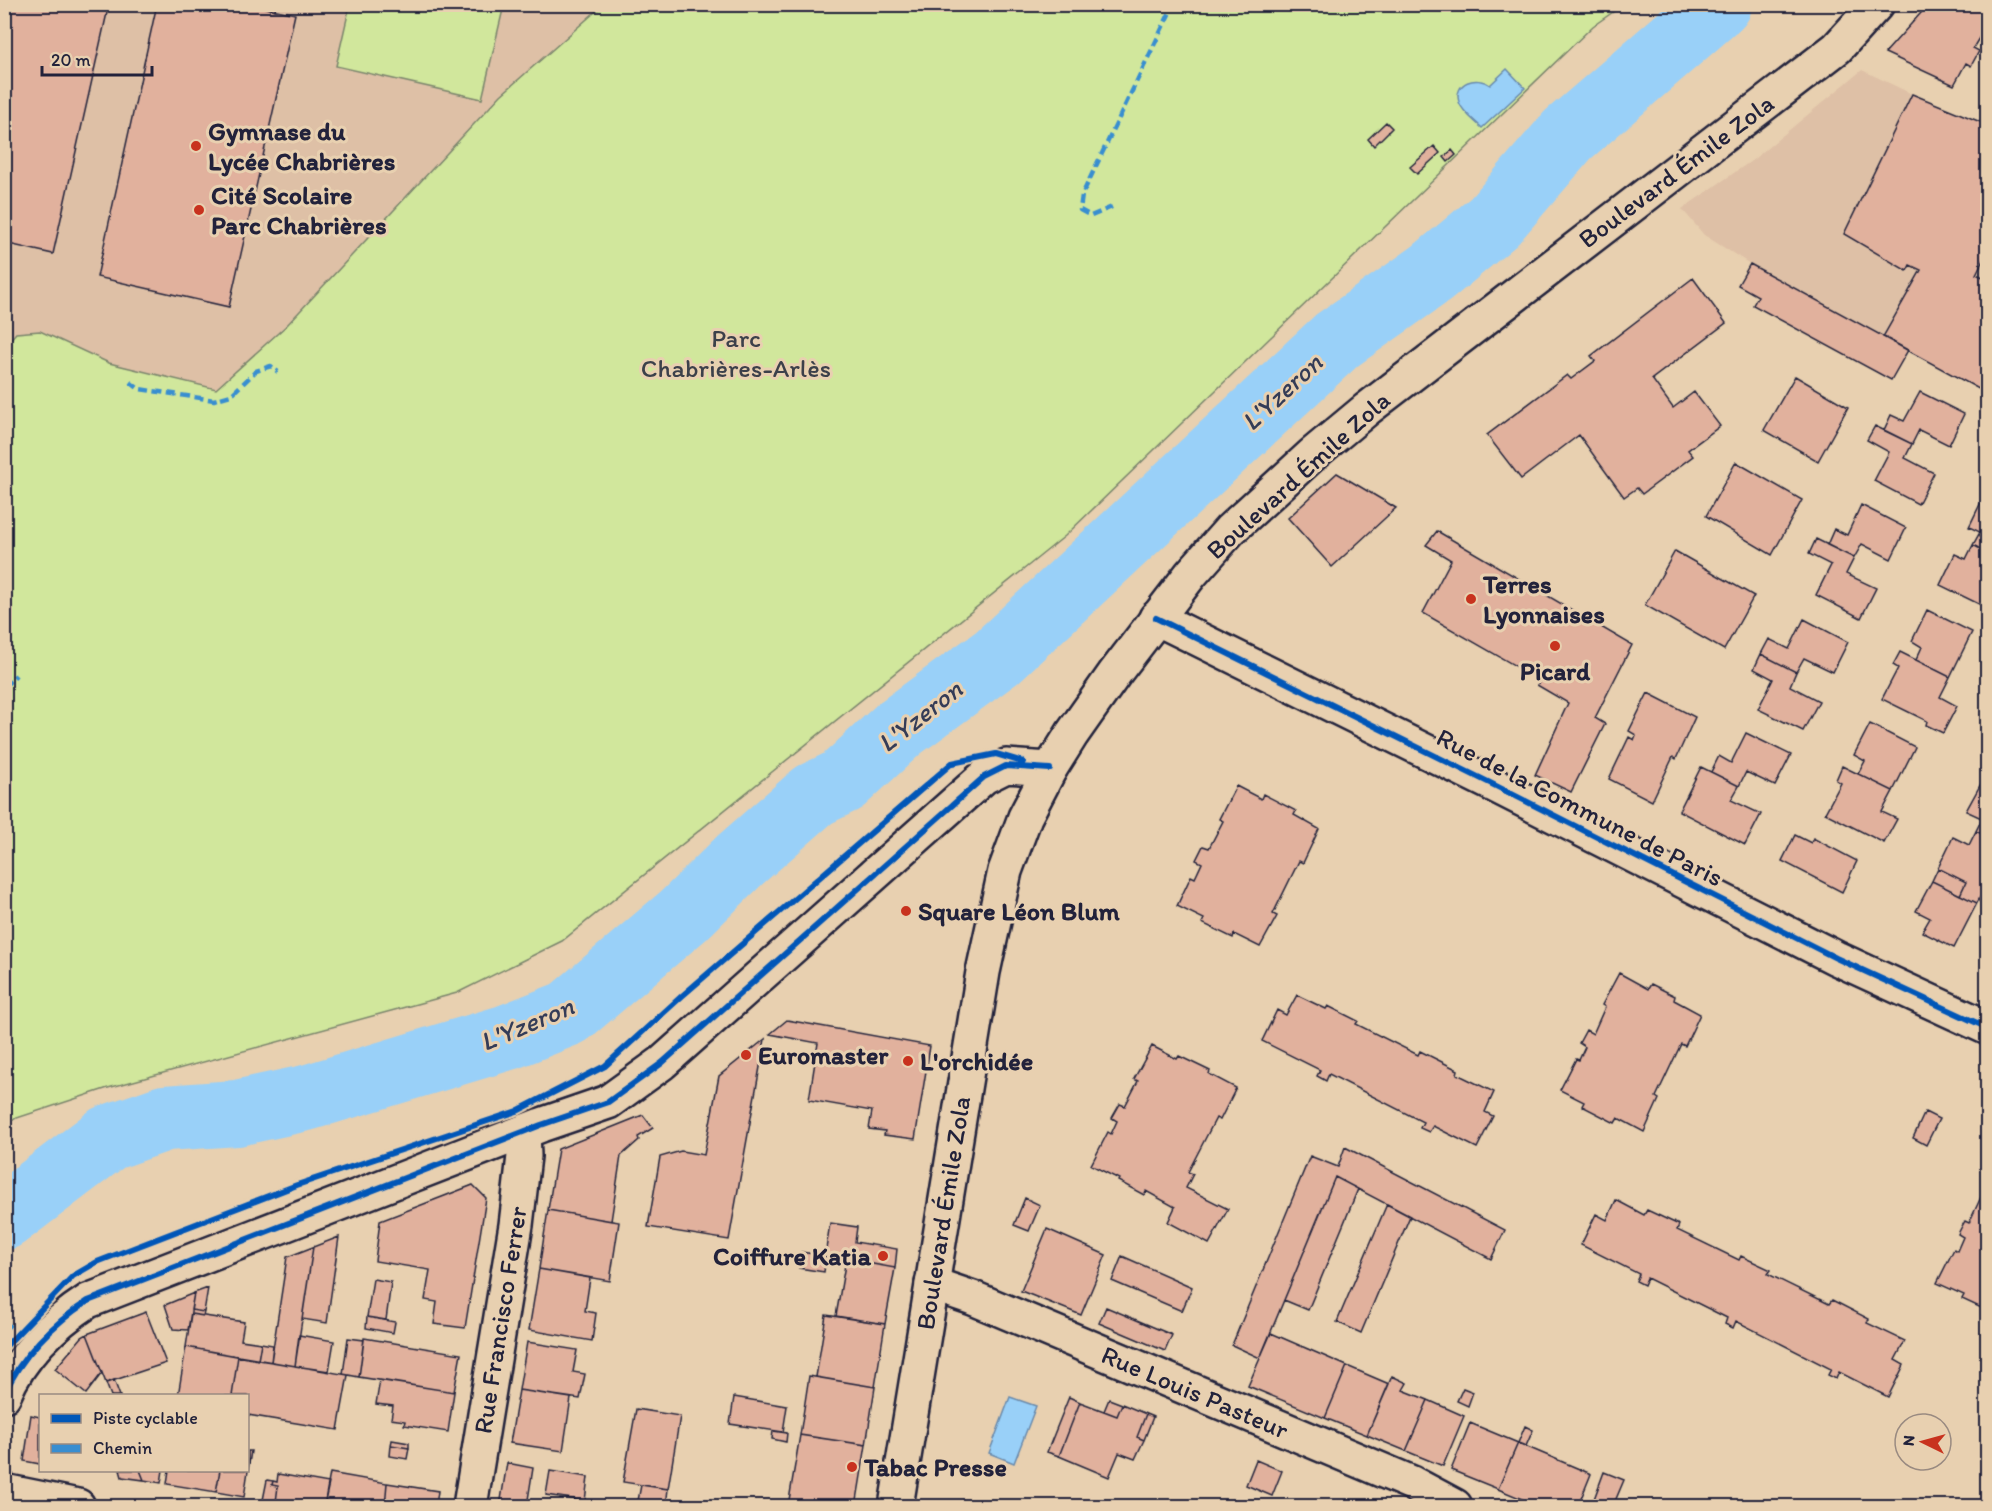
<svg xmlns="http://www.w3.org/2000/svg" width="1992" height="1511" viewBox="0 0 1992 1511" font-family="Itim,sans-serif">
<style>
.built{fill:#dec0a6}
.green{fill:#d1e79c;stroke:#7a846c;stroke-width:1.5}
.water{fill:#99d0f8;stroke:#698aac;stroke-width:1.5}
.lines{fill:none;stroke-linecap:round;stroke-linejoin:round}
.river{stroke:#99d0f8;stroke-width:66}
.building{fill:#e1b19d;stroke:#22223b;stroke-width:1.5}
.street-casing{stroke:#22223b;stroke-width:38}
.secondary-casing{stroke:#22223b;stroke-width:38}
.street{stroke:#e8d0b0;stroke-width:33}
.secondary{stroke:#e8d0b0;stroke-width:33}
.quiet{stroke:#398ed0;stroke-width:4.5;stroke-dasharray:9 4.5;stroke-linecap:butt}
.cycleway-casing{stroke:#e8d0b0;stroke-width:10}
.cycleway{stroke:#0057b8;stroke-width:6}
.poi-dot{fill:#c8321e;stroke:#e8d0b0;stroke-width:2}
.labels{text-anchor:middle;stroke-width:6;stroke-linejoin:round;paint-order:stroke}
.poi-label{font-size:26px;font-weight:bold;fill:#22223b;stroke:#e8d0b0;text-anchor:start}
.street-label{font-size:26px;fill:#22223b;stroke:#e8d0b0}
.park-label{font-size:26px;fill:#3c404a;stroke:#e8d0b0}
.water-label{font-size:27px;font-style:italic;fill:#343c57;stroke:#e8d0b0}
</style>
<rect width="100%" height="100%" fill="#e8d0b0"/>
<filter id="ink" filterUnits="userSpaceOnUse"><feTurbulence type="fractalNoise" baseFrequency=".0167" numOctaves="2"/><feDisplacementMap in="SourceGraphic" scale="12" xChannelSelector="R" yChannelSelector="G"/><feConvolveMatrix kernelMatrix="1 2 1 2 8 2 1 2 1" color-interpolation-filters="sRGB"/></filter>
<g filter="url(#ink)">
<!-- built -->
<path class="built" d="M5 5H603L501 95 287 325 216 389 109 363 40 331 8 342 5 341Z
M1862 70 1912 94 1987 125V394L1750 264 1704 235 1682 209 1754 159Z"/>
<!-- green -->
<path class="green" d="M350 5H504L482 99 336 66Z
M603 5H1623L1593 26 1065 536 562 941 457 993 108 1088 5 1122 4 341 8 342 16 333 40 331 109 363 216 389 287 325 501 95Z"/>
<!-- water -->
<path class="water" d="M1507 69 1525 88 1482 128C1475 121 1462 112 1459 102 1453 82 1477 75 1490 85Z
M1010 1397 1036 1406 1014 1463 989 1453Z"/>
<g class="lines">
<!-- river -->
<path class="river" d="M4 1217 108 1138 165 1118 237 1113 306 1098 508 1037 569 1013 684 915 740 860 814 795 843 781 900 728 997 657 1337 340 1432 273 1494 221 1568 135 1719 4"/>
</g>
<!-- building -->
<path class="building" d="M6 4H109L53 254 4 243Z
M157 4H250L295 14 229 307 97 277Z
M250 4H276L275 10Z
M1929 4H1968L1988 12V23L1973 48 1979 51 1971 66 1966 63 1954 85 1885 53Z
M1968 4H1988V12Z
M1912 94 1988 125V250L1976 274 1988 279V294L1981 305 1988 308V394L1883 337 1921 270 1910 265 1907 271 1844 234Z
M1386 122 1392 128 1374 146 1368 139Z
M1434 146 1440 153 1417 174 1410 167Z
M1452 150 1456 155 1448 162 1444 157Z
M1750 264 1908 350 1891 380 1753 305 1758 296 1738 285Z
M1693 278 1726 323 1652 379 1673 408 1694 392 1720 426 1688 450 1693 456 1642 494 1637 488 1624 497 1579 435 1521 479 1487 435 1567 375 1571 379 1595 361 1591 356Z
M1795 376 1848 407 1818 461 1764 430Z
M1920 392 1964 414 1949 445 1919 430 1912 444 1884 430 1891 415 1904 421Z
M1875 426 1912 444 1905 458 1934 473 1918 504 1874 481 1889 452 1867 440Z
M1736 462 1802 500 1772 555 1706 516Z
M1337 473 1396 508 1332 567 1288 518Z
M1984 496 1988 498V553L1973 545 1980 532 1969 527Z
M1861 505 1906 528 1891 559 1862 544 1854 558 1827 545 1834 529 1847 535Z
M1437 531 1632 645 1595 718 1605 724 1571 792 1535 775 1568 703 1537 685 1540 680 1423 613 1451 560 1426 545Z
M1816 539 1854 558 1846 574 1876 588 1861 618 1816 595 1831 565 1809 554Z
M1973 545 1988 553V602L1985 607 1940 585 1955 554 1966 559Z
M1675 551 1754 596 1724 650 1645 605Z
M1927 610 1972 632 1950 677 1916 660 1922 647 1912 641Z
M1804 619 1848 642 1833 672 1804 658 1796 672 1761 654 1769 639 1789 649Z
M1900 652 1950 677 1940 697 1957 706 1943 733 1926 725 1927 721 1882 699 1898 668 1893 665Z
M1761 654 1796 672 1790 686 1819 701 1803 731 1758 709 1773 679 1754 669Z
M1648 693 1695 717 1676 759 1673 757 1652 801 1609 779 1629 737 1634 740 1636 735 1629 731Z
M1870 724 1915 747 1893 791 1858 774 1865 761 1854 755Z
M1746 733 1791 755 1775 786 1746 772 1739 786 1711 772 1719 756 1731 763Z
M1842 766 1893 791 1882 812 1897 819 1884 843 1825 813 1841 783 1836 780Z
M1701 767 1739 786 1731 800 1761 814 1745 845 1679 811Z
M1983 780 1988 783V821L1966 811Z
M1236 786 1261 799 1263 794 1296 811 1294 815 1319 829 1303 863 1299 861 1273 914 1277 916 1260 947 1234 934 1233 938 1202 923 1204 919 1177 906 1191 876 1195 878 1202 863 1196 860 1203 846 1209 848 1223 821 1219 819Z
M1982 819 1988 821V837L1976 831Z
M1976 831 1988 837V882L1977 903 1960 895 1966 882 1938 868 1953 837 1969 845Z
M1795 835 1811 843 1813 838 1857 861 1842 892 1782 861Z
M1938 868 1966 882 1960 895 1932 881Z
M1932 881 1977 903 1954 948 1922 932 1930 918 1916 911Z
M1619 973 1648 989 1651 984 1675 996 1674 1000 1700 1014 1685 1046 1681 1044 1656 1097 1659 1099 1644 1132 1618 1118 1615 1123 1582 1106 1584 1102 1560 1090 1576 1059 1579 1060 1585 1047 1579 1043 1586 1030 1593 1034 1605 1007 1602 1005Z
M1297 995 1326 1009 1328 1006 1358 1021 1356 1024 1418 1055 1420 1051 1458 1070 1457 1074 1494 1092 1485 1112 1493 1116 1477 1148 1433 1126 1429 1132 1420 1128 1423 1122 1329 1074 1326 1081 1317 1076 1320 1070 1262 1041 1277 1010 1286 1015Z
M787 1020 930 1046 915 1139 884 1135 885 1131 869 1129 872 1111 809 1100 818 1043 770 1034Z
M765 1039 729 1240 648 1227 660 1157 681 1151 704 1155 719 1076Z
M1152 1046 1177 1059 1179 1056 1210 1071 1209 1074 1236 1088 1220 1120 1216 1118 1188 1172 1193 1174 1186 1188 1228 1209 1209 1244 1168 1222 1175 1207 1146 1191 1144 1195 1118 1181 1119 1179 1091 1165 1108 1132 1111 1134 1117 1121 1112 1118 1120 1104 1125 1106 1138 1081 1134 1079Z
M1925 1112 1939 1119 1926 1145 1913 1138Z
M643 1115 653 1128 638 1137 639 1140 621 1156 611 1221 548 1210 558 1149Z
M1345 1147 1505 1230 1491 1259 1335 1177 1260 1358 1232 1345 1310 1156 1338 1167Z
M1335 1177 1358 1189 1308 1310 1284 1300Z
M1988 1182V1311L1962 1299 1964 1295 1937 1283 1954 1249 1957 1251 1963 1237 1958 1234 1961 1228 1965 1221 1969 1223Z
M473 1185 486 1198 465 1328 434 1324 437 1302 425 1300 430 1270 375 1261 380 1221Z
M1025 1198 1040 1205 1029 1231 1014 1225Z
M1616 1200 1644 1215 1647 1210 1679 1225 1677 1230 1739 1260 1741 1256 1771 1270 1768 1274 1829 1304 1832 1300 1869 1319 1867 1323 1905 1341 1895 1360 1904 1365 1888 1397 1839 1372 1836 1379 1828 1375 1831 1369 1736 1321 1733 1328 1725 1324 1727 1318 1647 1278 1644 1285 1636 1281 1639 1274 1581 1245 1596 1214 1607 1220Z
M1387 1204 1410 1216 1361 1333 1337 1322Z
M548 1210 619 1222 610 1281 539 1269Z
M830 1223 857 1227 855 1242 897 1249 895 1268 825 1256Z
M1047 1229 1106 1255 1081 1315 1021 1291Z
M339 1237 327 1323 302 1319 313 1247Z
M313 1247 295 1366 271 1362 287 1257Z
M801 1252 826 1256 824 1272 799 1268Z
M1122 1256 1192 1287 1182 1311 1112 1281Z
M846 1259 895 1268 885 1324 836 1316Z
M539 1269 590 1278 585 1311 596 1313 592 1341 529 1330Z
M373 1279 391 1282 386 1320 367 1317Z
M208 1288 204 1312 191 1310 194 1293Z
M194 1293 188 1330 173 1329 165 1305Z
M1106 1307 1172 1335 1165 1351 1099 1323Z
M191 1310 204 1312 203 1316 191 1314Z
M146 1312 166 1363 106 1383 87 1334Z
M191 1314 244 1322 241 1340 261 1343 258 1360 186 1347Z
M826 1315 885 1324 875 1387 816 1377Z
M367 1317 395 1322 393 1333 366 1328Z
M1271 1333 1347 1366 1325 1418 1248 1386Z
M87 1334 102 1373 86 1394 55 1369 82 1337Z
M299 1335 334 1341 329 1371 295 1366Z
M348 1338 364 1340 359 1377 343 1374Z
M364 1338 461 1354 454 1392 359 1377Z
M527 1342 577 1350 573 1372 585 1374 580 1399 519 1390Z
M261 1343 273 1345 271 1362 258 1360Z
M186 1347 238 1356 232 1396H178Z
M238 1356 348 1375 338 1430 248 1415V1396H232Z
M1347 1366 1389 1384 1367 1435 1325 1418Z
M809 1376 875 1387 866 1445 800 1435Z
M1392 1376 1407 1383 1403 1390 1428 1400 1406 1451 1367 1435Z
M114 1380 120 1396H111L106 1383Z
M380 1380 454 1392 448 1432 404 1425 405 1421 391 1419 393 1406 376 1404Z
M1463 1388 1473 1392 1468 1406 1457 1401Z
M519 1390 571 1398 563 1451 510 1443Z
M734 1397 787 1406 783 1432 730 1424Z
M1069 1397 1080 1402 1059 1456 1047 1452Z
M1109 1399 1122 1404 1117 1416 1104 1411Z
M1428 1400 1464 1416 1443 1466 1406 1451Z
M1080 1402 1117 1416 1122 1404 1146 1414 1137 1437 1144 1440 1135 1459 1119 1453 1109 1477 1059 1456Z
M636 1409 680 1416 668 1489 623 1482Z
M1146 1414 1153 1417 1144 1440 1137 1437Z
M31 1415 40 1417V1464L24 1461Z
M1470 1423 1518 1443 1498 1489 1451 1470Z
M1525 1426 1533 1430 1526 1446 1518 1443Z
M773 1431 787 1433 786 1442 772 1439Z
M800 1435 866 1445 856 1506H788Z
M392 1440 409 1443V1448L391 1445Z
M1518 1443 1591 1474 1578 1506H1539L1498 1489Z
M391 1445 409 1448 407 1459 390 1456Z
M248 1451H251L244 1497 216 1492 220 1470H248Z
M1256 1460 1282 1471 1272 1496 1246 1485Z
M507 1463 533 1468 527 1506H500Z
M120 1470H140L144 1480 122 1477Z
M140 1470H163L161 1483 144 1480Z
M169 1470H220L216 1492 167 1484Z
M550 1471 588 1477 585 1501 546 1495Z
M1604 1472 1624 1480 1613 1506 1594 1499Z
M330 1473 387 1483 385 1506H324Z
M278 1474 329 1483 324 1506H304L276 1502 278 1486 272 1485 273 1481 277 1482Z
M267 1480 273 1481 272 1485 278 1486 276 1502 263 1500Z
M387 1483 438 1491 436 1506H385Z
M641 1485 668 1489 666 1506H637Z"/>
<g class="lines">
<!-- street casing -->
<g class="street-casing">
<path id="street" d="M1156 618 1488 782 1836 958 1988 1028
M932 1284 973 1298 1412 1483 1455 1506
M4 1395C20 1356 54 1323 88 1301L541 1125 608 1102 662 1063 984 777 1006 766 1050 769
M4 1491 78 1506
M470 1506 516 1225 524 1156 523 1132"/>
</g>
<!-- secondary casing -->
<g class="secondary-casing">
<path id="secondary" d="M896 1506 983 972 1005 871 1025 817 1050 769 1072 734 1115 673 1191 574 1230 530 1313 454 1367 409 1837 48 1877 4"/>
</g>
<!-- street -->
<use href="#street" class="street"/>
<!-- secondary -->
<use href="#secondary" class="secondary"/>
<!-- quiet -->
<path class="quiet" d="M1112 207 1091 216 1080 210 1082 195 1170 12
M130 382 139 389 214 400 231 395 256 371 271 366 278 372
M4 687 16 675
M4 1330 13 1322"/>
<!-- cycleway casing -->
<g class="cycleway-casing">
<path id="cycleway" d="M1156 618 1488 782 1836 958 1988 1028
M4 1348 73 1276 97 1262 297 1185 517 1111 605 1066 682 996 952 763 996 754 1023 762
M4 1395C20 1356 54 1323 88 1301L541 1125 608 1102 662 1063 984 777 1006 766 1050 769"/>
</g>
<!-- cycleway -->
<use href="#cycleway" class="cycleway"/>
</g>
</g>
<!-- markers -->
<g class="poi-dot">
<circle cx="196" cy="146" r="6"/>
<circle cx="199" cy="210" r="6"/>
<circle cx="1471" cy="599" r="6"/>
<circle cx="1555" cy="646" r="6"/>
<circle cx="906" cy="911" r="6"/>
<circle cx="746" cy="1055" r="6"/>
<circle cx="908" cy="1061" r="6"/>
<circle cx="883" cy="1256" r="6"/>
<circle cx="852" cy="1467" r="6"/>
</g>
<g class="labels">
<!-- poi labels -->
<g class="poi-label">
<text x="208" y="140">Gymnase du<tspan x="208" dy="30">Lycée Chabrières</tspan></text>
<text x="211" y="204">Cité Scolaire<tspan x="211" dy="30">Parc Chabrières</tspan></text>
<text x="1483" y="593">Terres<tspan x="1483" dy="30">Lyonnaises</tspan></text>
<text x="1555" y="680" text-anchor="middle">Picard</text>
<text x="918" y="920">Square Léon Blum</text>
<text x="758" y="1064">Euromaster</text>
<text x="920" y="1070">L'orchidée</text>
<text x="871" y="1265" text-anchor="end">Coiffure Katia</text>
<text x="864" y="1476">Tabac Presse</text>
</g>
<!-- street labels -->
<g class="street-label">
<text transform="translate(1676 171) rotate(-37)" y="9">Boulevard Émile Zola</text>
<text transform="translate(1298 475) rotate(-42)" y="9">Boulevard Émile Zola</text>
<text transform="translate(1580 807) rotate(27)" y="9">Rue de la Commune de Paris</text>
<text transform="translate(943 1213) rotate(-81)" y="9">Boulevard Émile Zola</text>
<text transform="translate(500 1320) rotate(-81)" y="9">Rue Francisco Ferrer</text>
<text transform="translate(1195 1392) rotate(23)" y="9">Rue Louis Pasteur</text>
</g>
<!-- park labels -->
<g class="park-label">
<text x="736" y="347">Parc<tspan x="736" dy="30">Chabrières-Arlès</tspan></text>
</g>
<!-- water labels -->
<g class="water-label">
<text transform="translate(1282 392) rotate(-43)" y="9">L'Yzeron</text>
<text transform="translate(920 716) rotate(-38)" y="9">L'Yzeron</text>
<text transform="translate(527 1024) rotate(-23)" y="9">L'Yzeron</text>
</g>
</g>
<!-- margin -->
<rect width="1992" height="1511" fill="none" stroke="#e8d0b0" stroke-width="24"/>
<rect x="12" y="12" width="1968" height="1487" fill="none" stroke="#22223b" stroke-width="2" filter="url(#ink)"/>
<!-- legend -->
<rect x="39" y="1394" width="210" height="78" fill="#e8d0b0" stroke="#998a81" stroke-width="1.5"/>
<rect x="51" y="1414" width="30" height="9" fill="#0057b8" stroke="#998a81" stroke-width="1.5"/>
<text x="93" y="1424" font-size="18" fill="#22223b">Piste cyclable</text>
<rect x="51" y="1444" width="30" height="9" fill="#398ed0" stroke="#998a81" stroke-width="1.5"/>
<text x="93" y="1454" font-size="18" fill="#22223b">Chemin</text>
<!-- north arrow -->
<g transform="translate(1923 1442) rotate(275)"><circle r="28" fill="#e8d0b0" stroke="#998a81" stroke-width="1.5"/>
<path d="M0-4.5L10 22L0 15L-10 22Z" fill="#c8321e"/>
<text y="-9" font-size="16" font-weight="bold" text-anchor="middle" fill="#22223b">N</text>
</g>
<!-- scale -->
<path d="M42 66v9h110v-9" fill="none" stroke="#22223b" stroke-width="3"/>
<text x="51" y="66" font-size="18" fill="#22223b" stroke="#e8d0b0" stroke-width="4.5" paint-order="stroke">20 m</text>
</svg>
